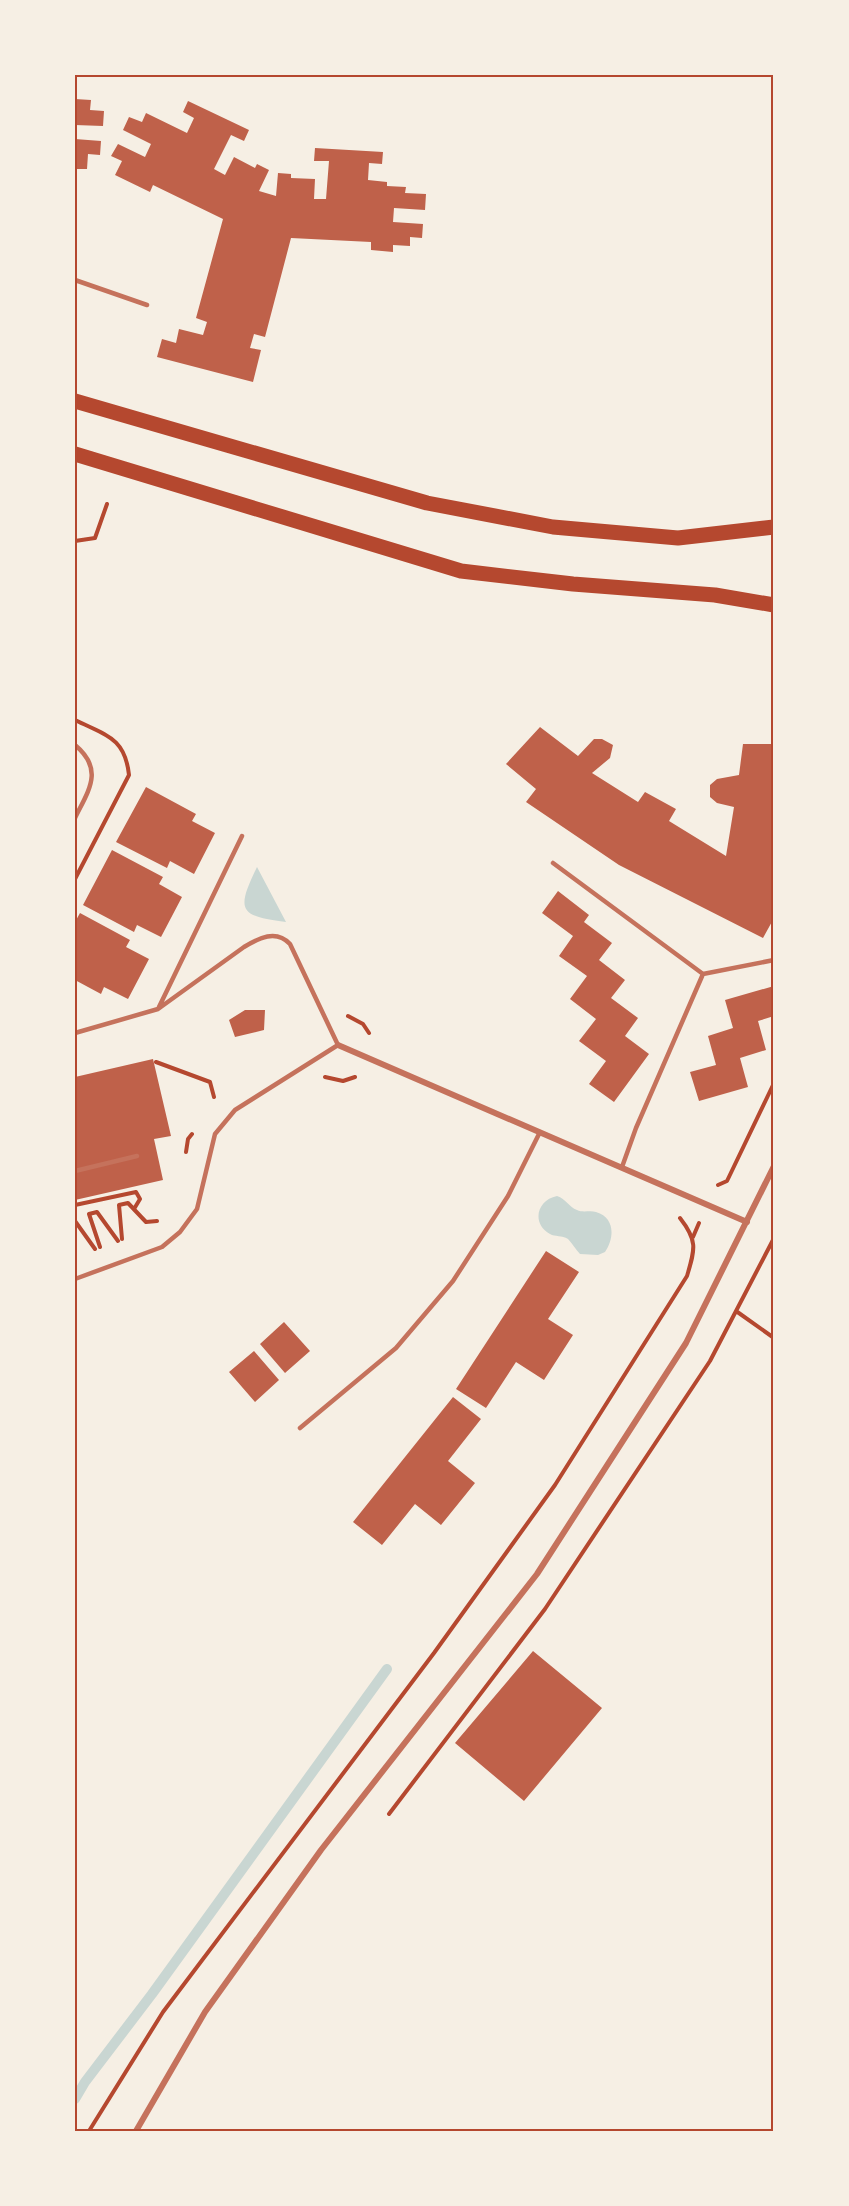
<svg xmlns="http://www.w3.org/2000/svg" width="849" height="2206" viewBox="0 0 849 2206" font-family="'Alegreya Sans',sans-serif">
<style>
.water{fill:#c9d6d2}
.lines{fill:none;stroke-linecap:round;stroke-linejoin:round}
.stream{stroke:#c9d6d2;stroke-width:10}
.building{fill:#bf614a}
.path{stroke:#b5482f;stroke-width:4}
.service{stroke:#c5725c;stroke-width:4.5}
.minor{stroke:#c5725c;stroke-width:6}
.primary{stroke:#b5482f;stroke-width:15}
.neatline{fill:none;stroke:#b5482f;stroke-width:2}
</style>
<rect width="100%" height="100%" fill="#f6efe4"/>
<!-- water -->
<path class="water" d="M257 867 286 922C237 916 237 909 257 867Z
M557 1196C566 1199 569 1207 577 1210 583 1213 590 1210 596 1212 616 1218 614 1239 605 1252L598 1255 580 1254C576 1250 572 1243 568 1239 562 1235 555 1237 550 1234 531 1223 537 1200 557 1196Z"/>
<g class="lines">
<!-- stream -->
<path class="stream" d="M75 2099 85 2082 152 1994 387 1669"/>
</g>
<!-- building -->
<path class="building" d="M75 99 91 100 90 110 104 111 103 126 75 125Z
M188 101 249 130 244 141 231 135 214 169 225 175 234 157 255 168 257 164 269 170 259 191 276 196 278 173 291 174V178L315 179 314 199H326L329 161H314L315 148 383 152 382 164 369 163 368 180 387 182V186L406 187 405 193 426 194 425 210 394 208 393 222 423 224 422 238 410 237V246L393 245V252L371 250V242L291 238 265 337 254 334 250 348 261 350 253 382 157 357 162 339 176 343 179 329 203 335 207 322 196 318 223 219 153 185 150 192 115 175 122 161 111 156 118 144 145 157 151 144 123 130 129 117 142 122 146 113 187 133 194 118 183 112Z
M75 139 101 141 100 155 88 154 87 169H75Z
M540 727 578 756 594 739H602L613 745 610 758 592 773 638 802 645 792 676 809 669 821 726 856 734 807 717 803 710 797V785L717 779 739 775 743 744H774V918L763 938 619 865 526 802 536 789 506 764Z
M146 787 196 814 192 821 215 833 194 874 170 861 167 868 116 842Z
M112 850 163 877 159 884 182 897 161 937 137 925 134 932 83 905Z
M558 891 589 915 584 922 612 943 599 960 625 980 611 998 638 1018 625 1036 649 1054 614 1102 589 1084 606 1061 579 1041 596 1019 570 999 587 976 559 956 573 936 542 913Z
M80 913 130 940 126 947 149 959 128 999 104 987 101 994 75 980V922Z
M774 986V1016L758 1021 766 1050 740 1058 748 1087 699 1101 690 1072 716 1065 708 1036 733 1028 725 1000Z
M245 1010H265L264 1030 235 1037 229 1020Z
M153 1059 171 1136 154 1139 163 1180 75 1200V1077Z
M546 1251 579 1272 548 1319 573 1335 544 1380 516 1362 486 1408 456 1389Z
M284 1322 310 1351 285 1373 260 1344Z
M254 1351 279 1380 255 1402 229 1372Z
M453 1397 481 1419 448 1461 475 1483 441 1525 415 1504 382 1545 353 1522Z
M533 1651 602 1708 524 1801 455 1743Z"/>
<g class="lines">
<!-- path -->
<path class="path" d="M75 541 95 538 107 504
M75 720C105 735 125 737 129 775L75 879
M348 1016 363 1024 369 1033
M156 1062 210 1082 214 1097
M325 1077 343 1081 355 1077
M186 1152 188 1139 192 1134
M718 1185 727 1181 774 1083
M75 1205 136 1192 140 1199 134 1209
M75 1221 95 1249
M693 1237 699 1223
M122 1239 119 1205 128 1203 146 1222 157 1221
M100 1247 89 1214 97 1212 118 1241
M736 1311 774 1338
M389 1814 545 1609 710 1361 774 1238
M89 2131 163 2012 434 1653 555 1485 687 1276C695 1249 698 1241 680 1218"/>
<!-- service -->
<path class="service" d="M75 280 147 305
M75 745C105 770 88 791 75 818
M553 863 703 974 636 1128 622 1167
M703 974 774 960
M159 1007 242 836
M75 1033 158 1009 244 947C259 938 276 929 290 944L338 1045 235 1110 215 1134 197 1209 180 1232 162 1247 75 1279
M75 1171 137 1156
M300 1428 396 1348 453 1281 508 1196 540 1132"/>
<!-- minor -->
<path class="minor" d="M338 1045 747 1222
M136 2131 205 2012 321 1850 537 1574 686 1343 774 1166"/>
<!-- primary -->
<path class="primary" d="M75 401 427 503 553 527 678 538 774 527
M75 454 461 571 573 584 715 595 774 605"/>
</g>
<!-- border -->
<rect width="849" height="2206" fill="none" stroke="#f6efe4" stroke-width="153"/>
<rect x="76" y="76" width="696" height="2054" class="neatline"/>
</svg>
